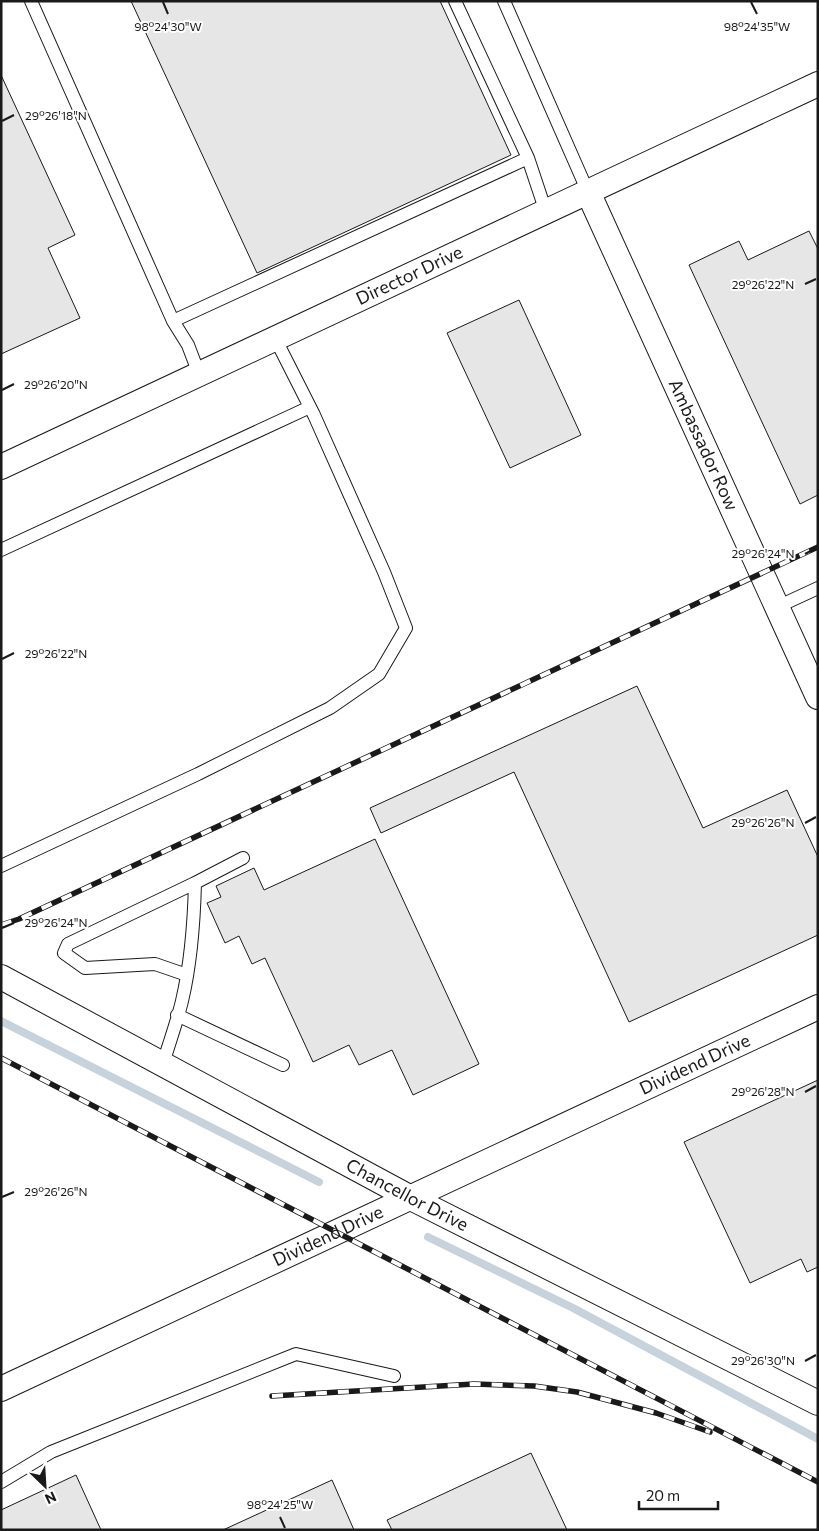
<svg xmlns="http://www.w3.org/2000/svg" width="819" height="1531" viewBox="0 0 819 1531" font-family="Commissioner,sans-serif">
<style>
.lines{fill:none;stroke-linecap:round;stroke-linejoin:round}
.stream{stroke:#c6d2dc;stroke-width:8}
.building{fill:#e6e6e6;stroke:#1a1a1a}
.lane-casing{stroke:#1a1a1a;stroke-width:14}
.street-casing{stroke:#1a1a1a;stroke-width:26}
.lane{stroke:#fff;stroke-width:12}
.street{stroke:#fff;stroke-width:24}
.rail-casing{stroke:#1a1a1a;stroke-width:5.5}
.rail{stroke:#fff;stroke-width:4;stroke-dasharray:11;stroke-linecap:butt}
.ticks{fill:none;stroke:#1a1a1a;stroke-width:2}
.labels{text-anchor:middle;stroke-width:4;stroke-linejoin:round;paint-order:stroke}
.street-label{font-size:18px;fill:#1a1a1a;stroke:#fff}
.ticks-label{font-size:12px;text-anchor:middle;fill:#1a1a1a;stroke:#fff;stroke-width:4;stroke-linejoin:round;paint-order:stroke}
</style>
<rect width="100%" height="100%" fill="#fff"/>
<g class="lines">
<!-- stream -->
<path class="stream" d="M1 1021 319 1182
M428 1237 573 1308 818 1439"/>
</g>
<!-- building -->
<path class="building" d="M131 1H440L511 155 257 273Z
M1 75 75 235 48 248 80 318 1 354Z
M809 231 818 249V495L800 504 689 265 739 241 748 260Z
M519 300 581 435 510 468 447 333Z
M637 686 703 828 787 790 818 857V935L629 1022 514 772 381 833 370 808Z
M375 839 479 1064 413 1095 392 1050 359 1065 349 1045 313 1062 265 958 252 964 239 936 225 943 207 903 221 897 216 886 254 868 264 890Z
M818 1080V1267L807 1272 801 1259 750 1283 684 1142Z
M531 1453 567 1530H392L387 1520Z
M76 1475 101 1530H1V1510Z
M332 1480 354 1530H223Z"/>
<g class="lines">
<!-- lane casing -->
<g class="lane-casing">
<path id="lane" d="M31 1 173 321 188 345 199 374
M455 1 528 158 546 212
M504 1 588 192
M173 321 528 158
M1 550 310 407
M777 607 818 588
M1 866 198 774 330 708 379 674 406 628 384 572 314 415 275 338
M187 975 155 964 85 968 64 953 68 944 195 883
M177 1015 283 1065
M163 1064C169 1043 177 1022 182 1001 191 963 194 923 195 883L243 858
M1 1482 51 1452 296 1354 394 1376"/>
</g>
<!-- street casing -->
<g class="street-casing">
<g id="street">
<path id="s1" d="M588 192 818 697"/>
<path id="s2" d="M1 467 818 84"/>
<path id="s3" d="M1 977 411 1198 818 1403"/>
<path id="s4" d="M1 1389 818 1007"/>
</g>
</g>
<!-- lane -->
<use href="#lane" class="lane"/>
<!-- street -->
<use href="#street" class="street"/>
<!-- rail casing -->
<g class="rail-casing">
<path id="rail" d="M1 925 19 919 818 547
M1 1058 818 1482
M272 1396 474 1384 534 1386 577 1392 656 1413 710 1432"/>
</g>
<!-- rail -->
<use href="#rail" class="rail"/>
</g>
<!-- ticks -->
<path class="ticks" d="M163 2 168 14M751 2 757 14M2 121 14 115M805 284 816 279M2 390 14 384M805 554 816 548M2 659 14 653M805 823 816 817M2 928 14 923M805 1092 816 1086M2 1197 14 1192M805 1361 816 1355M280 1517 285 1528"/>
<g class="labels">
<!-- street labels -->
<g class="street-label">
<text dy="6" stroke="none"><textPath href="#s2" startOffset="451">Director Drive</textPath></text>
<text dy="6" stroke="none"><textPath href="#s1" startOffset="278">Ambassador Row</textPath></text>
<text dy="6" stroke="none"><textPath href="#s4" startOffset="766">Dividend Drive</textPath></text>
<text dy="6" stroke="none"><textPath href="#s3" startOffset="461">Chancellor Drive</textPath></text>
<text dy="6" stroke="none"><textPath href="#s4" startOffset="361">Dividend Drive</textPath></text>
</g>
</g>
<g class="ticks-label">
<text x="168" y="31">98°24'30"W</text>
<text x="757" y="31">98°24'35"W</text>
<text x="56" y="120">29°26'18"N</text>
<text x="763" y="289">29°26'22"N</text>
<text x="56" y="389">29°26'20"N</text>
<text x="763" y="558">29°26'24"N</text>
<text x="56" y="658">29°26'22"N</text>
<text x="763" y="827">29°26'26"N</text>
<text x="56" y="927">29°26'24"N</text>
<text x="763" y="1096">29°26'28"N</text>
<text x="56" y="1196">29°26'26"N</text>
<text x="763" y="1365">29°26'30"N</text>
<text x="280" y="1509">98°24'25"W</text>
</g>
<!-- border -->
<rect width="819" height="1531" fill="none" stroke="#1a1a1a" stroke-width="5"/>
<!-- north arrow -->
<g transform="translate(45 1486) rotate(155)" stroke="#ffffff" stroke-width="4" paint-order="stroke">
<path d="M0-4L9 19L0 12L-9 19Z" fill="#1a1a1a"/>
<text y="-8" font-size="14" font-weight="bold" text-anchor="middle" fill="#1a1a1a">N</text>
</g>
<!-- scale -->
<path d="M639 1501v8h79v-8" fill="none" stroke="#1a1a1a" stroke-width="2.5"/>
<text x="646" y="1501" font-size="15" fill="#1a1a1a" stroke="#ffffff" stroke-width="4" paint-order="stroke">20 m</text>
</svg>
